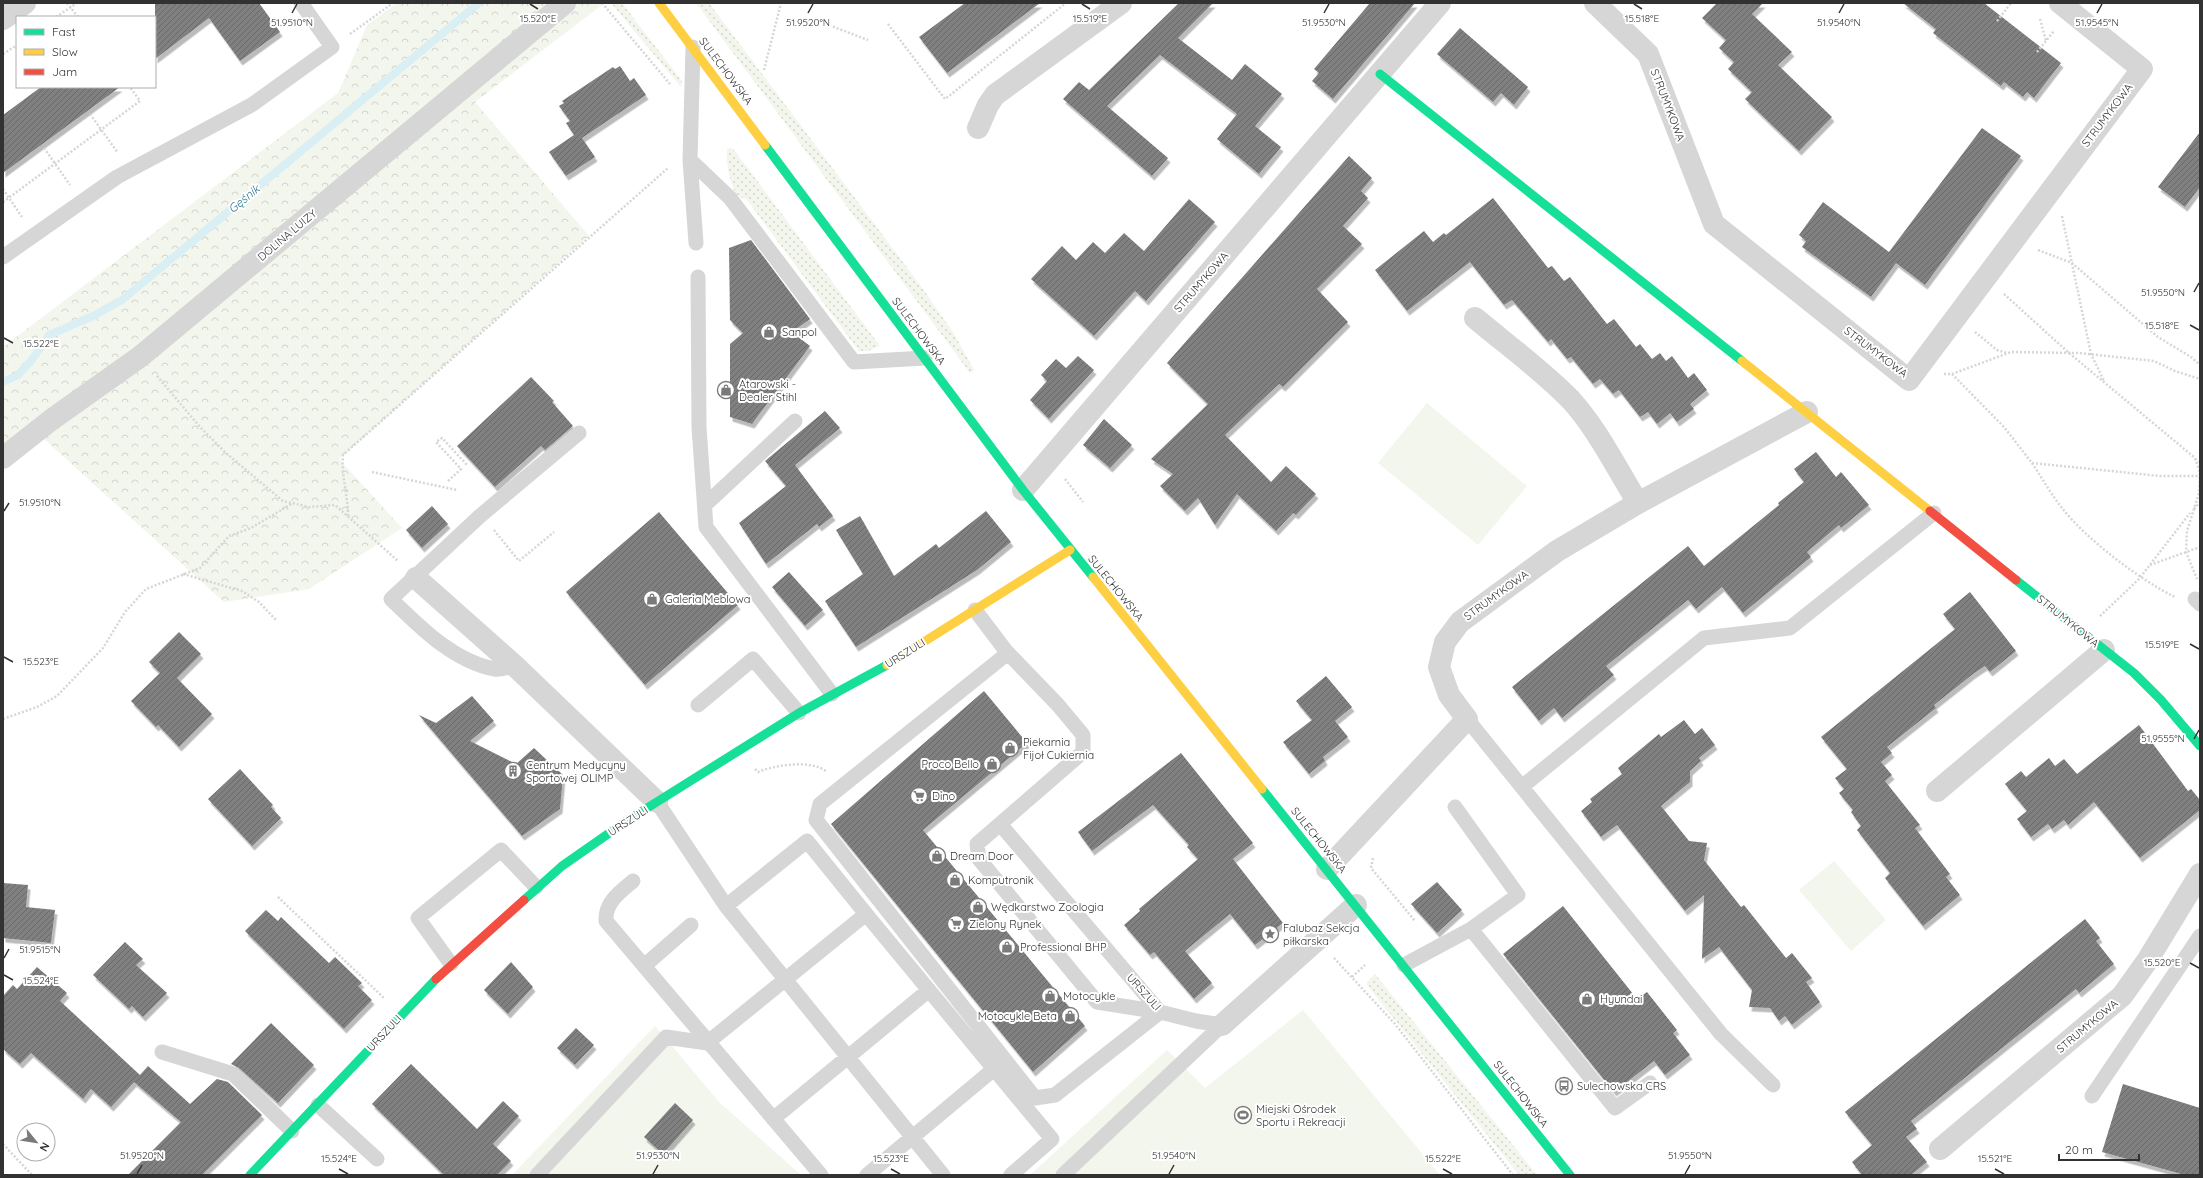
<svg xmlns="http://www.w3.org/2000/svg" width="2203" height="1178" viewBox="0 0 2203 1178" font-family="Quicksand,sans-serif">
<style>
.grass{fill:url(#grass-dots)}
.forest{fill:url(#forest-crowns)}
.park{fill:#f3f6ed}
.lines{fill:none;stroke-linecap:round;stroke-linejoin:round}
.stream{stroke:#daeff4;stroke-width:8}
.building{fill:url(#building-hatch);filter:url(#shadow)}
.path{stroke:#d6d6d6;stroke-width:2.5;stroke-dasharray:2 2;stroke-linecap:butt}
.lane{stroke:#d6d6d6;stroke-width:15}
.street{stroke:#d6d6d6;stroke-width:22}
.fast{stroke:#16e098;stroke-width:9}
.slow{stroke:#ffcf43;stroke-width:9}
.jam{stroke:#f24e42;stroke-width:9}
.ticks{fill:none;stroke:#323232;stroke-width:1.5}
.labels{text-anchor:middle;stroke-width:4;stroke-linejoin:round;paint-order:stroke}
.street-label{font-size:11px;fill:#323232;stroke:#fff}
.poi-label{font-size:11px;fill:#323232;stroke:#fff;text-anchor:start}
.water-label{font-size:12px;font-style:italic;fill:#337a8e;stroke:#fff}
.ticks-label{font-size:10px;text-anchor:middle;fill:#323232;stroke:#fff;stroke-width:4;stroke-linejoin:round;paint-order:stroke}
</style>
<defs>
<pattern id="grass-dots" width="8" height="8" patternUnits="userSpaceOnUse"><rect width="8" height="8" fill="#f3f6ed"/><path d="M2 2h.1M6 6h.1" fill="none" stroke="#d1d3cc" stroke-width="1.8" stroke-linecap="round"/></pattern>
<pattern id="forest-crowns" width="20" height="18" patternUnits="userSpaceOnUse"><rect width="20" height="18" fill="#f3f6ed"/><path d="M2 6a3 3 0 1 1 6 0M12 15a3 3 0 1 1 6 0" fill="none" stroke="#d1d3cc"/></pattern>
<pattern id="building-hatch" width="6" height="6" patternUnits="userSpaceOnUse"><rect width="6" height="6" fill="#808080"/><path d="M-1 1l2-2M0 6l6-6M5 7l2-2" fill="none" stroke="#696969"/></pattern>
<filter id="shadow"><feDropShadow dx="2.5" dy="4.5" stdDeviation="0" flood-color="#0004"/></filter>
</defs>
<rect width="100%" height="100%" fill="#fff"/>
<!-- grass -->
<path class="grass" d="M611 3H622L682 81 681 87Z
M696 3H709L920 285 953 332 974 370 970 373Z
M731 148 735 151 880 346 868 351H859L747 200 736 195C730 181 726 165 727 149Z
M1375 974 1537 1175H1519L1367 985V982Z"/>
<!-- forest -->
<path class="forest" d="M397 3H600L602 5 475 102 589 236 339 459 402 528 309 589 224 602 44 439 3 459V347L338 93 367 25Z"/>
<!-- park -->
<path class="park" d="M1427 403 1527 486 1478 545 1378 463Z
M1834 861 1886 920 1851 951 1799 890Z
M1303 1010 1440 1175H1030L1167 1050 1205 1088Z
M655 1026 720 1103 801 1175H512Z"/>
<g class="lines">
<!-- stream -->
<path class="stream" d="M3 382 18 375 31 361 49 335 93 316 122 300 479 3"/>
</g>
<!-- building -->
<path class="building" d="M155 3H259L280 32 240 61 209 18 155 59Z
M965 3H1040L947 73 919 37Z
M1179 3H1213L1178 38 1232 80 1245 64 1282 94 1255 126 1281 147 1259 174 1217 139 1237 114 1160 55 1107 106 1168 158 1152 176 1063 99 1079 82 1089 90Z
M1370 3H1415L1333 99 1312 81 1319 73 1314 69Z
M1717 3H1763L1752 14 1792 52 1778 65 1832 117 1799 151 1745 99 1752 92 1728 69 1734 62 1719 48 1726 40 1702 18Z
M1903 3H1984L2061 63 2034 98 2027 92 2023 97 2004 82 2001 86 1933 33 1936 29Z
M1460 28 1528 87 1514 105 1501 93 1493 102 1437 54Z
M620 66 630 81 634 78 646 95 582 138 595 157 566 176 549 152 574 135 566 123 570 121 559 106 564 103 562 101 613 67 615 69Z
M41 87H120L3 173V115Z
M1982 128 2021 156 1925 285 1896 263 1871 297 1802 247 1806 241 1799 235 1823 202 1889 252Z
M2200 132V187L2185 207 2158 187Z
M1349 156 1372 178 1361 191 1368 198 1343 226 1362 244 1317 289 1348 322 1283 387 1279 384 1225 435 1271 482 1286 466 1316 494 1296 515 1293 513 1276 531 1237 494 1215 525 1198 498 1185 511 1160 486 1173 474 1151 459 1208 404 1167 363Z
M1493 198 1548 268 1552 266 1564 281 1570 277 1607 324 1614 319 1636 347 1640 344 1652 359 1660 353 1666 361 1672 356 1688 378 1694 373 1707 390 1690 404 1694 409 1677 422 1670 413 1657 424 1648 412 1640 417 1619 390 1613 394 1600 379 1593 384 1571 357 1567 359 1551 339 1548 342 1512 300 1504 305 1470 262 1407 311 1375 270 1424 231 1433 242 1444 233 1446 235Z
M1189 199 1215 222 1146 301 1135 291 1094 336 1031 279 1062 246 1076 260 1093 242 1105 253 1124 233 1144 251Z
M751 240 810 319 792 332 810 346 752 424 730 417V344L743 333 730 320 729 248Z
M1078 356 1094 370 1049 419 1030 400 1047 381 1041 375 1056 359 1066 368Z
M531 377 554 401 552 402 573 426 545 450 541 446 495 487 457 446Z
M825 411 840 428 795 465 833 516 819 527 817 524 766 564 739 523 786 486 765 461Z
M1104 419 1132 445 1110 468 1083 445Z
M1816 452 1836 477 1841 472 1869 505 1841 528 1839 525 1807 552 1811 557 1743 613 1722 587 1696 609 1688 600 1606 666 1614 675 1562 718 1554 708 1539 721 1512 687 1688 546 1704 566 1779 505 1778 503 1804 482 1794 469Z
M432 506 448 524 422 548 406 530Z
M986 511 1011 542 977 570 856 647 825 601 863 574 836 530 860 516 894 576 936 544 939 548Z
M659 512 738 605 645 685 566 592Z
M789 572 823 610 805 626 772 587Z
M1970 592 2016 651 1990 672 1985 666 1973 674 1934 705 1936 708 1887 747 1892 753 1881 762 1892 775 1885 781 1920 825 1915 828 1950 874 1946 877 1960 895 1923 926 1885 878 1890 873 1857 830 1861 826 1851 812 1853 810 1839 793 1844 789 1835 778 1847 769 1821 737 1955 629 1943 614Z
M179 632 201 654 177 678 212 714 179 747 158 725 156 727 131 701 160 673 149 662Z
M1326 676 1352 707 1335 721 1348 737 1323 757 1325 761 1309 774 1283 742 1312 720 1296 701Z
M984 691 1027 743 923 830 1085 1026 1033 1072 831 824Z
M472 696 494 721 470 741 516 764 534 748 563 775 560 809 522 836 419 715 436 723Z
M1684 720 1695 734 1702 728 1715 745 1699 758 1701 761 1690 771V782L1661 806 1689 841 1707 843 1704 860 1741 907 1744 905 1786 958 1792 953 1812 978 1806 982 1820 1002 1792 1025 1785 1016 1779 1021 1770 1008 1749 1007 1752 990 1719 947 1702 959 1704 895 1685 911 1617 825 1601 837 1581 811 1592 802 1590 799 1622 774 1618 768 1659 734 1661 737Z
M2139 725 2188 791 2191 789 2200 800V810L2140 858 2094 802 2068 825 2064 820 2052 829 2048 824 2031 837 2017 819 2027 811 2005 784 2021 771 2026 777 2049 758 2055 766 2064 759 2077 774Z
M1181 753 1253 843 1233 859 1283 923 1255 945 1230 914 1185 951 1212 983 1194 999 1154 952 1150 955 1124 925 1140 911 1139 909 1198 859 1187 847 1189 845 1153 805 1092 851 1078 832Z
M240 769 273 805 271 807 281 818 252 846 208 799Z
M1437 882 1462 910 1437 933 1411 904Z
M3 883 28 885 26 907 55 910 51 943 3 938Z
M1563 906 1637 999 1647 992 1677 1030 1673 1033 1690 1055 1665 1075 1654 1061 1614 1092 1503 954Z
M266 910 278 921 281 917 329 963 335 957 362 983 358 986 372 1000 344 1029 245 931Z
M2085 919 2100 938 2096 941 2114 964 2079 993 2076 989 1911 1121 1917 1129 1906 1137 1927 1162 1911 1175H1862L1852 1162 1872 1145 1845 1112Z
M125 942 143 959 136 965 167 993 143 1017 132 1006 129 1009 93 975Z
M511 962 533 987 508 1014 484 990Z
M37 967 67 993 60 1001 140 1075 148 1066 190 1104 217 1079 228 1082 262 1115 202 1175H128L181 1122 134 1082 138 1078 111 1107 91 1089 83 1099 31 1053 20 1064 3 1049V996L13 985 17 989Z
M271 1023 314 1065 278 1103 239 1068 231 1064Z
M576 1028 594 1045 575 1065 557 1048Z
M411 1064 477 1129 503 1101 519 1116 493 1144 511 1161 497 1175H444L372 1104Z
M2123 1084 2200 1108V1175H2185L2102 1152Z
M675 1103 693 1120 663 1154 644 1137Z"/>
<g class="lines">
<!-- path -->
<path class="path" d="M67 3 78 17
M602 3 670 84
M56 17 77 3
M2040 19 2046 41
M818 21 868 40
M1997 21 2011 3
M888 24 945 99 1066 3
M350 34 393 3
M2037 52 2054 31
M3 54 17 45
M764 70 781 3
M90 114 118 153
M44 148 70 185
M3 189 22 217
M3 202 140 101 130 87
M2062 216 2091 354 2104 381
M2038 250 2072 263 2158 337 2191 357 2200 365
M2004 294 2069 353 2195 458 2200 473 2199 493 2187 531 2186 552 2197 579
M1975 332 1997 350 2007 353
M1944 374H1952L2011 352 2079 353 2154 361 2175 371 2200 379
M1952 374 2004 427 2032 463 2160 476H2199
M157 376 200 427 226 453 283 501 309 507 335 505 398 561
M2195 459 2200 462
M2032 463C2042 478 2051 494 2062 508 2086 539 2140 580 2175 597
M372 472 457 490
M1065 479 1083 502
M448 481 461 469 436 442 442 438 468 466
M2194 509 2200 502
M348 516C348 495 341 476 343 455L668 168
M494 530 519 561 554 532
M2150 565 2200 547
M183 574 242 591 259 602 276 620
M2100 616 2139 579 2190 513
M3 719 37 707 57 696 103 648 125 612 146 589 200 568 229 536 251 528 293 503
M755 769 758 772C775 765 812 759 827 772
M1373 858 1371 868 1415 921
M278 897 385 999
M1334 958 1395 1024 1513 1175
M1352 977 1365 965
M2200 1095V1094
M3 1144 32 1175"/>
<!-- lane -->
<path class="lane" d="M693 47 690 160 696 243
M690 160 730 198 854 362 925 358
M3 257 117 177 253 104 332 47 301 3
M698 277 699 427 706 527 832 694
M705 505 795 421
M2195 599 2200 604
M975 610 1006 651 1058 705 1083 735V752L977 844 979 859 1097 1002 1160 1012
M1008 653 820 804 816 820 1035 1098 1055 1095 1160 1012
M515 666C509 667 500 670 494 669 453 661 420 627 391 599L480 516 579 433
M698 705 753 659 799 713
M1467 719 1721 1034 1773 1085
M1523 786 1704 638 1790 628 1934 513
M657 802 726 906 943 1175
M1000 824 1160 1012 1196 1021 1222 1025
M633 881C620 892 605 902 606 921L821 1175
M726 906 807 841 866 914
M1471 929 1615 1108 1650 1083
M451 964 418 918 501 850 536 887
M1404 965 1471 929 1518 895 1455 807
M644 966 691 925
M162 1052 233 1074 292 1131
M2092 1096 2200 936
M318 1105 377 1159
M773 1119 929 990
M537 1175 666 1037 707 1043 866 914 1052 1139 1011 1175
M867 1175 994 1069
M1063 1175 1222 1025"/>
<!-- street -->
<path class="street" d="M1595 3 1648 54 1714 224 1909 380 2142 69 2060 3
M3 19 25 3
M978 128 988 105 995 95 1121 3
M1475 318C1507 345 1542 370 1571 400 1598 430 1617 469 1638 503
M3 458 51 420 141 356 565 3
M1023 490 1440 3
M416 578 515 666 657 802
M1937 791 2104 650
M1327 869 1467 719 1449 695 1439 667 1445 642 1460 622 1557 551 1638 503 1807 412
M1222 1025 1356 905
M1940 1149 2122 996 2147 961 2200 874"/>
<!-- fast -->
<path class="fast" d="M1380 74 1742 361
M765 145 1023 490 1093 577
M2016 580 2134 673 2161 700 2200 746
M1262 789 1570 1175
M524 900 562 866 628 820 799 713 887 665
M250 1175 436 979"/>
<!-- slow -->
<path class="slow" d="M659 3 765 145
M1742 361 1930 511
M1093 577 1262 789
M887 665 1070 550"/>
<!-- jam -->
<path class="jam" d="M1930 511 2016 580
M436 979 524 900"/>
</g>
<!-- ticks -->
<path class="ticks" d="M530 4 538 9M1082 4 1090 9M1634 4 1642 9M292 13 297 4M808 13 813 4M1324 13 1329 4M1839 13 1844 4M2097 13 2102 4M2194 292 2199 283M2190 325 2199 330M4 338 13 343M4 511 9 503M2190 644 2199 649M4 657 13 662M2194 739 2199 730M4 958 9 949M2190 963 2199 968M4 975 13 980M339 1169 348 1174M891 1169 900 1174M1443 1169 1452 1174M1995 1169 2004 1174M137 1174 142 1165M653 1174 658 1165M1169 1174 1174 1165M1685 1174 1690 1165"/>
<!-- icons -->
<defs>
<g id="shop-ring" transform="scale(0.9)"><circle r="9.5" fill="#fff" stroke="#7a7a7a" stroke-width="1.5"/><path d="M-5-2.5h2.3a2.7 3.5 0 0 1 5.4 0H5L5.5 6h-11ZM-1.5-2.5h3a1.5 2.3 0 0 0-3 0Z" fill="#7a7a7a"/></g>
<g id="building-ring" transform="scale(0.9)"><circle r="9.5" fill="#fff" stroke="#7a7a7a" stroke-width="1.5"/><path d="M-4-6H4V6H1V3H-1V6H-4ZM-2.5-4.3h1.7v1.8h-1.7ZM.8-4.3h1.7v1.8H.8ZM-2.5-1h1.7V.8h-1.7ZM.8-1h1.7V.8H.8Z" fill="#7a7a7a"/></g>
<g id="supermarket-ring" transform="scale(0.9)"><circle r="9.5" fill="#fff" stroke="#7a7a7a" stroke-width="1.5"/><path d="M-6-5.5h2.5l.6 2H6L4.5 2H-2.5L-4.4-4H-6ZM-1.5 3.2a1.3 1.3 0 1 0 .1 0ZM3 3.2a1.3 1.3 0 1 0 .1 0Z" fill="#7a7a7a"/></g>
<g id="sight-ring" transform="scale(0.9)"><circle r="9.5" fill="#fff" stroke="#7a7a7a" stroke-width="1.5"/><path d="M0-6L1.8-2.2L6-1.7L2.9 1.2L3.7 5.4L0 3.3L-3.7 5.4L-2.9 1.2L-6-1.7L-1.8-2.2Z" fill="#7a7a7a"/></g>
<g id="bus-ring" transform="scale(0.9)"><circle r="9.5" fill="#fff" stroke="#7a7a7a" stroke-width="1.5"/><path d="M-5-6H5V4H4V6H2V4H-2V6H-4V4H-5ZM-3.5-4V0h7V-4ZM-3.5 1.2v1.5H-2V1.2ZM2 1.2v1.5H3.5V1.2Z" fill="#7a7a7a"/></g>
<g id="stadium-ring" transform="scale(0.9)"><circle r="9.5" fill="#fff" stroke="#7a7a7a" stroke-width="1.5"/><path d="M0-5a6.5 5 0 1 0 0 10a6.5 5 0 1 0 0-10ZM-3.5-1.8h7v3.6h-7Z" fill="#7a7a7a"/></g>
</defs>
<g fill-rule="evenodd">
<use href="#shop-ring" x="769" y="332"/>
<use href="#shop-ring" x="726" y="390"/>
<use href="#shop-ring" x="652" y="599"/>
<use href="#shop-ring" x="1010" y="748"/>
<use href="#shop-ring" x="992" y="764"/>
<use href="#building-ring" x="513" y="771"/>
<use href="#supermarket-ring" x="919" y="796"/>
<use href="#shop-ring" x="937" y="856"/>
<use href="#shop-ring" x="955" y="880"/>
<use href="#shop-ring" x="978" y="907"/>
<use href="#supermarket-ring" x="956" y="924"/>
<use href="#sight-ring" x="1270" y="934"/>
<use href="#shop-ring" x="1007" y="947"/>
<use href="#shop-ring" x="1050" y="996"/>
<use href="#shop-ring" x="1587" y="999"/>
<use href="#shop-ring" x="1070" y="1016"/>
<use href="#bus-ring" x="1564" y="1086"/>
<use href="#stadium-ring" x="1243" y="1115"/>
</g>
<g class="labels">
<!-- street labels -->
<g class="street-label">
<text transform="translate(726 71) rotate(53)" y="4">SULECHOWSKA</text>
<text transform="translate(1668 105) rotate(69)" y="4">STRUMYKOWA</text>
<text transform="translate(2107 115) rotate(-53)" y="4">STRUMYKOWA</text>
<text transform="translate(287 235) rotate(-40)" y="4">DOLINA LUIZY</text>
<text transform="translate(1201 282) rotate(-49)" y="4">STRUMYKOWA</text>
<text transform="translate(919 331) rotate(53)" y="4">SULECHOWSKA</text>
<text transform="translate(1876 352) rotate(37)" y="4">STRUMYKOWA</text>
<text transform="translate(1116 588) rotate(51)" y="4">SULECHOWSKA</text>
<text transform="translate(1496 595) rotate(-36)" y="4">STRUMYKOWA</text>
<text transform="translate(2068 621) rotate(39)" y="4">STRUMYKOWA</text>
<text transform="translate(905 653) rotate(-32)" y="4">URSZULI</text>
<text transform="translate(628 821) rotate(-33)" y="4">URSZULI</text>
<text transform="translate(1319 840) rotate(51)" y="4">SULECHOWSKA</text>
<text transform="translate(1144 992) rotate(48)" y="4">URSZULI</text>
<text transform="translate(2087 1026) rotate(-40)" y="4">STRUMYKOWA</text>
<text transform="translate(384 1033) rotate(-47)" y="4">URSZULI</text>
<text transform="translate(1521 1094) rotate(52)" y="4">SULECHOWSKA</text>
</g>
<!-- poi labels -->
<g class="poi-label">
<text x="782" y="336">Sanpol</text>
<text x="739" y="388">Atarowski -<tspan x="739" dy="13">Dealer Stihl</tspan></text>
<text x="665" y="603">Galeria Meblowa</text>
<text x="1023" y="746">Piekarnia<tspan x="1023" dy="13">Fijoł Cukiernia</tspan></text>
<text x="979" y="768" text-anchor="end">Proco Bello</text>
<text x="526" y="769">Centrum Medycyny<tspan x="526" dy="13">Sportowej OLIMP</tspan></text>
<text x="932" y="800">Dino</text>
<text x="950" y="860">Dream Door</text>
<text x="968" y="884">Komputronik</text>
<text x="991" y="911">Wędkarstwo Zoologia</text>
<text x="969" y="928">Zielony Rynek</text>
<text x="1283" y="932">Falubaz Sekcja<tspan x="1283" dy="13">piłkarska</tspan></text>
<text x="1020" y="951">Professional BHP</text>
<text x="1063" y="1000">Motocykle</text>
<text x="1600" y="1003">Hyundai</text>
<text x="1057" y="1020" text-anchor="end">Motocykle Beta</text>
<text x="1577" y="1090">Sulechowska CRS</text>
<text x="1256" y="1113">Miejski Ośrodek<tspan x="1256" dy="13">Sportu i Rekreacji</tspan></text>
</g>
<!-- water labels -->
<g class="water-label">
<text transform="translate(244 199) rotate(-40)" y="4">Gęśnik</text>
</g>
</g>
<g class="ticks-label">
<text x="538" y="22">15.520°E</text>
<text x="1090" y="22">15.519°E</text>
<text x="1642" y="22">15.518°E</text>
<text x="292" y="26">51.9510°N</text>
<text x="808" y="26">51.9520°N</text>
<text x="1324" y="26">51.9530°N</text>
<text x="1839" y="26">51.9540°N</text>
<text x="2097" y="26">51.9545°N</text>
<text x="2163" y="296">51.9550°N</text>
<text x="2162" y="329">15.518°E</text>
<text x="41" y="347">15.522°E</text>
<text x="40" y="506">51.9510°N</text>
<text x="2162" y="648">15.519°E</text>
<text x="41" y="665">15.523°E</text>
<text x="2163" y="742">51.9555°N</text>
<text x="40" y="953">51.9515°N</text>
<text x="2162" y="966">15.520°E</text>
<text x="41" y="984">15.524°E</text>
<text x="142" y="1159">51.9520°N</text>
<text x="658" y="1159">51.9530°N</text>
<text x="1174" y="1159">51.9540°N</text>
<text x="1690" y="1159">51.9550°N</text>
<text x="339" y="1162">15.524°E</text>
<text x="891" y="1162">15.523°E</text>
<text x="1443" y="1162">15.522°E</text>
<text x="1995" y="1162">15.521°E</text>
</g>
<!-- border -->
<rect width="2203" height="1178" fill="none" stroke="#323232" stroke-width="8"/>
<!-- legend -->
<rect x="16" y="16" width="140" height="72" fill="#ffffff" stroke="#adadad"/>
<rect x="24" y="29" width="20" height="6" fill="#16e098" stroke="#adadad"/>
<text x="52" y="36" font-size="12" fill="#323232">Fast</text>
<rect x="24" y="49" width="20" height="6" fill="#ffcf43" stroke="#adadad"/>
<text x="52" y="56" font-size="12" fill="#323232">Slow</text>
<rect x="24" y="69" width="20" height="6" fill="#f24e42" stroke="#adadad"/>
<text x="52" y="76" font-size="12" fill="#323232">Jam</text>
<!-- north arrow -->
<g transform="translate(36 1142) rotate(120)"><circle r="19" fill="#ffffff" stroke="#adadad"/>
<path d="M0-3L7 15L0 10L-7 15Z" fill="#7a7a7a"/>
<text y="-6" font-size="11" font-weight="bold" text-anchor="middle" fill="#323232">N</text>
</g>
<!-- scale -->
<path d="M2059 1154v6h80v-6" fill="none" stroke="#323232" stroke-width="2"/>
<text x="2065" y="1154" font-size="12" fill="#323232" stroke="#ffffff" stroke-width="3" paint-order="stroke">20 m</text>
</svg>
